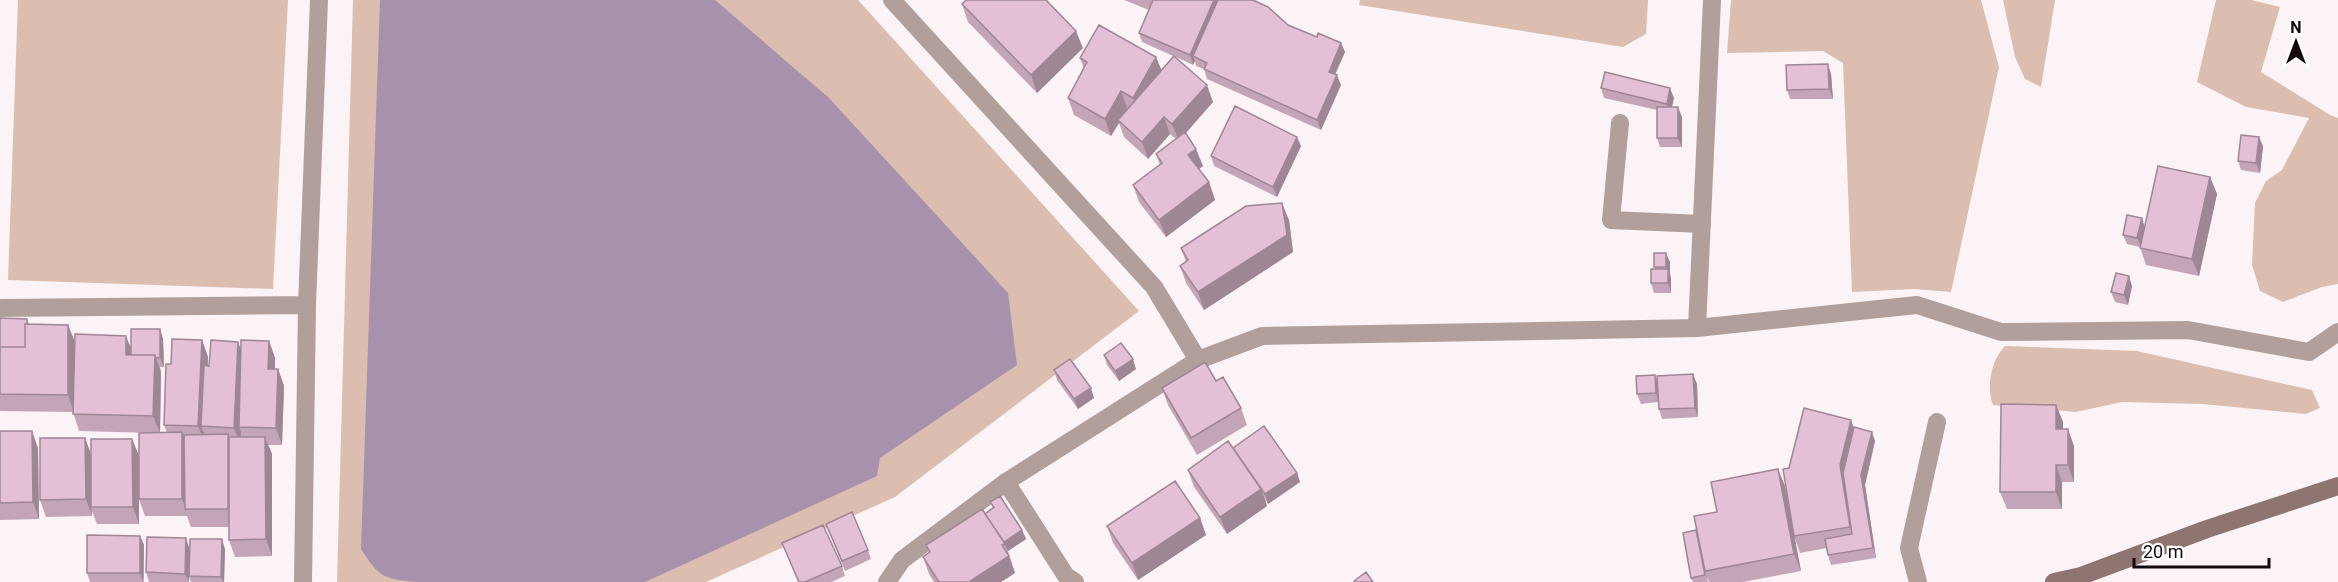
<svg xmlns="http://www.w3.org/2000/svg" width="2338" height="582" viewBox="0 0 2338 582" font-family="Roboto,sans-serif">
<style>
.green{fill:#dbbeb0}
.water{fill:#a791ad}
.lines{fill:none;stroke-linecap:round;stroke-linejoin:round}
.lane{stroke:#b19f9c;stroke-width:18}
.street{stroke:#b19f9c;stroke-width:18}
.secondary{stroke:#8f7572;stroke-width:18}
.wall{fill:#c3a5b7}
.shaded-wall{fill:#9f8695}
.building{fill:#e3c0d5;stroke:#9f8695;stroke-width:1.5}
</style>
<rect width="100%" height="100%" fill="#fbf3f5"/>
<!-- green -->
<path class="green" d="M18 0H288L273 289 8 280Z
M353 0H858L1139 311 895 497 706 582H337Z
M1360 0H1648L1646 34 1623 47 1359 5Z
M1731 0H1981L1999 67 1951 292 1914 289 1852 292 1843 63 1823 51 1727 53Z
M2003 0H2055L2041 87 2025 79 2015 57Z
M2216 0H2251L2280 7 2261 72 2330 115 2338 118V284L2322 287 2283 302 2260 291 2252 265 2255 203 2266 181 2282 170 2309 118 2246 107 2197 82Z
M2005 346 2137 351 2312 390 2320 408 2306 414 2203 404 2122 402 2076 412 1993 405C1986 387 1991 360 2005 346Z"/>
<!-- water -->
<path class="water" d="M380 0H715L829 98 1008 293 1017 365 880 458 877 476 645 582H417C383 579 379 577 361 549Z"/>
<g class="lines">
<!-- lane -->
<path class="lane" d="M1620 123 1611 220 1702 224
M1006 482 1066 576 1075 582
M1918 582 1909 548 1937 422"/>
<!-- street -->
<path class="street" d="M892 0 1154 287 1198 360
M0 308 307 305
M1697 328 1712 0
M303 582 307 305 319 0
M887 582 902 560 1006 482 1198 360 1262 336 1697 328 1917 305 2001 332 2188 330 2309 352 2338 332"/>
<!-- secondary -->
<path class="secondary" d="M2054 582 2081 576 2207 529 2338 486"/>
</g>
<!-- wall -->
<path class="wall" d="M1124 0H1253L1288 25 1317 37 1341 43 1345 52 1335 75 1341 85 1321 130 1207 79 1204 69 1196 66 1195 61 1193 65 1174 56 1213 102 1185 133 1203 166 1199 169 1209 182 1215 200 1166 237 1139 202 1133 185 1160 165 1156 154 1176 139 1170 134 1148 159 1124 137 1119 123 1111 136 1074 115 1068 98 1084 69 1080 58 1156 57 1161 70 1173 56 1142 42 1139 33 1149 10Z
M962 4 1083 48 1037 93 968 22Z
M1831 74 1833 99H1790L1787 90Z
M1601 88 1674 98 1672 107 1682 117V147H1660L1657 138V110L1604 98Z
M1301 146 1277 197 1214 166 1211 156Z
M2263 146 2260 173 2241 170 2238 161Z
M2210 177 2217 194 2199 276 2146 265 2140 247 2127 244 2123 235 2145 227Z
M1289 220 1293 252 1204 310 1186 283 1180 266 1186 262 1181 248Z
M1670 262V274L1671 279V293H1654L1651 283 1655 269 1654 267Z
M2132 286 2128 305 2115 302 2111 292Z
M0 318 27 319 29 324 74 341 131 350 160 329 163 339 164 367H160L161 372 160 433H167L164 425 171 364 202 340 208 357V366H209L238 342 241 350 269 341 275 358V369H278L284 386 282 445H268L272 454V556L235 557 229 540V527H191L187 516H145L139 499 154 433 79 431 73 412 0 411Z
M1104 355 1136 369 1119 381 1107 365Z
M1054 370 1094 398 1078 409 1057 380Z
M1655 375 1657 380 1697 384 1698 417 1662 419 1659 409 1658 402 1641 404 1637 394Z
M1162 388 1241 408 1247 425 1197 455 1168 405Z
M2056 405 2063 422V429L2074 446V482H2062V509H2007L2000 492Z
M1854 427 1875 441 1865 485 1876 558 1831 565 1828 555 1827 548 1800 553 1794 536 1801 571 1743 582H1709L1707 577 1708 582H1693L1691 578 1717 512 1785 486 1793 532 1789 468Z
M0 431 38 448 39 519 0 520Z
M85 438 91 453 132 439 139 456V524H97L92 511V516L46 517 40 500Z
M1233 448 1297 473 1300 482 1268 504 1265 499 1267 506 1227 534 1194 487 1188 470Z
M990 502 1022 530 1026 539 1008 551 1015 573 1001 582H934L929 574 923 557 929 553 926 545 985 514 993 508Z
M1200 518 1206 535 1138 580 1113 543 1107 526Z
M826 524 868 550 871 559 845 571Z
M140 536 144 545V582H90L87 573Z
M186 538 189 548V582H149L146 572Z
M782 543 842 566 845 576 831 582H798Z
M225 549 224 582H191L189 576Z"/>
<!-- shaded-wall -->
<path class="shaded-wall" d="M1214 0H1221L1193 56 1195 61 1193 65 1190 55Z
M1076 31 1083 48 1037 93 1031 75Z
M1341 43 1345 52 1332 81 1329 72Z
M1156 57 1163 74 1139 115 1133 98Z
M1828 64 1831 74 1833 99 1829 89Z
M1337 75 1341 85 1321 130 1317 120Z
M1207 85 1213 102 1179 141 1172 124Z
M1670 88 1674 98 1670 114 1667 104Z
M1121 91 1127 108 1119 122 1118 120 1119 123 1111 136 1105 119Z
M1678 107 1682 117V147L1678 138Z
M1164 117 1170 134 1148 159 1142 142Z
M1297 137 1301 146 1277 197 1273 187Z
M2259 137 2263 146 2260 173 2256 163Z
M1196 149 1203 166 1195 172 1188 155Z
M2210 177 2217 194 2199 276 2192 259Z
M1209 182 1215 200 1166 237 1159 220Z
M1282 203 1289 220 1293 252 1204 310 1198 292Z
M2142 218 2145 228 2141 247 2137 238Z
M1666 253 1670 262V274L1671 279V293L1668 283V272L1666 267Z
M2129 276 2132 286 2128 305 2124 295Z
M68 325 75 342 74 412 68 395Z
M160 329 163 339 164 367 160 358Z
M126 336 133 353 132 358 126 355Z
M202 340 208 357 205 427 201 426 205 436V443L198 426Z
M269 341 275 358V386L268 369Z
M238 342 244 359 239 427 241 432 240 445 234 428Z
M155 355 161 372 160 433 153 416Z
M1133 359 1136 369 1119 381 1115 371Z
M278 369 284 386 282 445 276 428Z
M1693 374 1697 384 1698 417 1695 408Z
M1655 375 1658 384 1659 402 1656 393Z
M1091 388 1094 398 1078 409 1074 399Z
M2056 405 2063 422V446L2056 429Z
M1851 420 1857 437 1856 544 1850 527 1840 465Z
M2068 429 2074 446V482L2068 465Z
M32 431 38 448 39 519 33 502Z
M182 432 189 449 186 509 182 499Z
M1872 432 1875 441 1865 485 1876 558 1873 548 1861 475Z
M228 434 234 451V527L228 509Z
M265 437 272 454V556L266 539Z
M85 438 91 455V507L92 516 86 499Z
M132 439 139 456V524L133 507Z
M2056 465 2062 482V509L2056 492Z
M1778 469 1785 486 1801 571 1794 554Z
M1297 473 1300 482 1268 504 1265 494Z
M1261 489 1267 506 1227 534 1220 517Z
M1200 518 1206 535 1138 580 1132 563Z
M1022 530 1026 539 1008 551 1004 542Z
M140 536 144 545 143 582 140 573Z
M186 538 189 548V582L185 574Z
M222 539 225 549 224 582H223L221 577Z
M1009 556 1015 573 1001 582H969Z"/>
<!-- building -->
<path class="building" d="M966 0H1046L1076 31 1031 75 962 4Z
M1153 0H1214L1190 55 1139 33Z
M1218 0H1253L1268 7 1288 25 1317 37 1318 33 1341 43 1329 72 1337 75 1317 120 1204 69 1207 63 1193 56Z
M1099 25 1156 57 1133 98 1121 91 1105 119 1068 98 1087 62 1080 58Z
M1174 56 1207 85 1172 124 1164 117 1142 142 1118 120Z
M1828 64 1829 89 1787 90 1786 65Z
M1605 72 1670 88 1667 104 1601 88Z
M1235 106 1297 137 1273 187 1211 156Z
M1657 107H1678V138H1657Z
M1185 132 1196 149 1188 155 1209 182 1159 220 1133 185 1162 163 1156 154Z
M2241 135 2259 137 2256 163 2238 161Z
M2158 166 2210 177 2192 259 2140 248Z
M1282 203 1287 235 1198 292 1180 266 1188 260 1181 248 1246 206Z
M2127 215 2142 218 2137 238 2123 235Z
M1654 253H1666V267H1654Z
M1651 269H1668V283H1651Z
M2116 273 2129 276 2124 295 2111 292Z
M0 318 27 319V324H25V347H0Z
M25 324 68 325V395L0 394V347H25Z
M131 329H160V358H156L155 355H131Z
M75 334 126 336V355H155L153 416 73 414Z
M172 339 202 340 198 426 164 425 166 364H171Z
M211 340 238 342 234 428 201 426 204 365 209 366Z
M241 340 269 341 268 369H278L276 428 239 427Z
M1121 343 1133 359 1115 371 1104 355Z
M1070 359 1091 388 1074 399 1054 370Z
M1205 362 1216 381 1223 377 1241 408 1191 438 1162 388Z
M1693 374 1695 408 1659 409 1657 376Z
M1655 375 1656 393 1637 394 1636 376Z
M2001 404 2056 405V429H2068V465H2056V492H2000Z
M1804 408 1851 420 1840 465 1850 527 1794 536 1783 469 1789 468Z
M1264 426 1297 473 1265 494 1233 448Z
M1854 427 1872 432 1861 475 1873 548 1828 555 1825 539 1852 534 1843 473Z
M0 431H32L33 502 0 503Z
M182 432V499H139V433Z
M228 434V509H185L184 435Z
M229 437H265L266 539 229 540Z
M40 438H85L86 499 40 500Z
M91 439H132L133 507H91Z
M1228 441 1261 489 1220 517 1188 470Z
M1778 469 1794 554 1705 571 1694 516 1717 512 1711 482Z
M1175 481 1200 518 1132 563 1107 526Z
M1000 496 1022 530 1004 542 985 514 994 507 990 502Z
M982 509 1005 544 1002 545 1009 556 969 582H939L923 557 930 552 926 545Z
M852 512 868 550 842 561 826 524Z
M823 525 842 566 805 582H799L782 543Z
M1696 530 1705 575 1691 578 1683 533Z
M87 535 140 536V573H87Z
M147 537 186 538 185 574 146 572Z
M190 539H222L221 577 189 576Z
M1366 572 1373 582H1355L1354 581Z"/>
<!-- north arrow -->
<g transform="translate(2296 42)" stroke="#ffffff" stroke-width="4.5" paint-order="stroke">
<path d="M0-4.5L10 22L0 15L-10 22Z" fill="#13080b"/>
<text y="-9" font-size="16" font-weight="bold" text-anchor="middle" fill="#13080b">N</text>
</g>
<!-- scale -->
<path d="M2134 558v9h135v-9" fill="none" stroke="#13080b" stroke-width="3"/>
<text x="2143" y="558" font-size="18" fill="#13080b" stroke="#ffffff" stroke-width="4.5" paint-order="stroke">20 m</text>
</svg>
